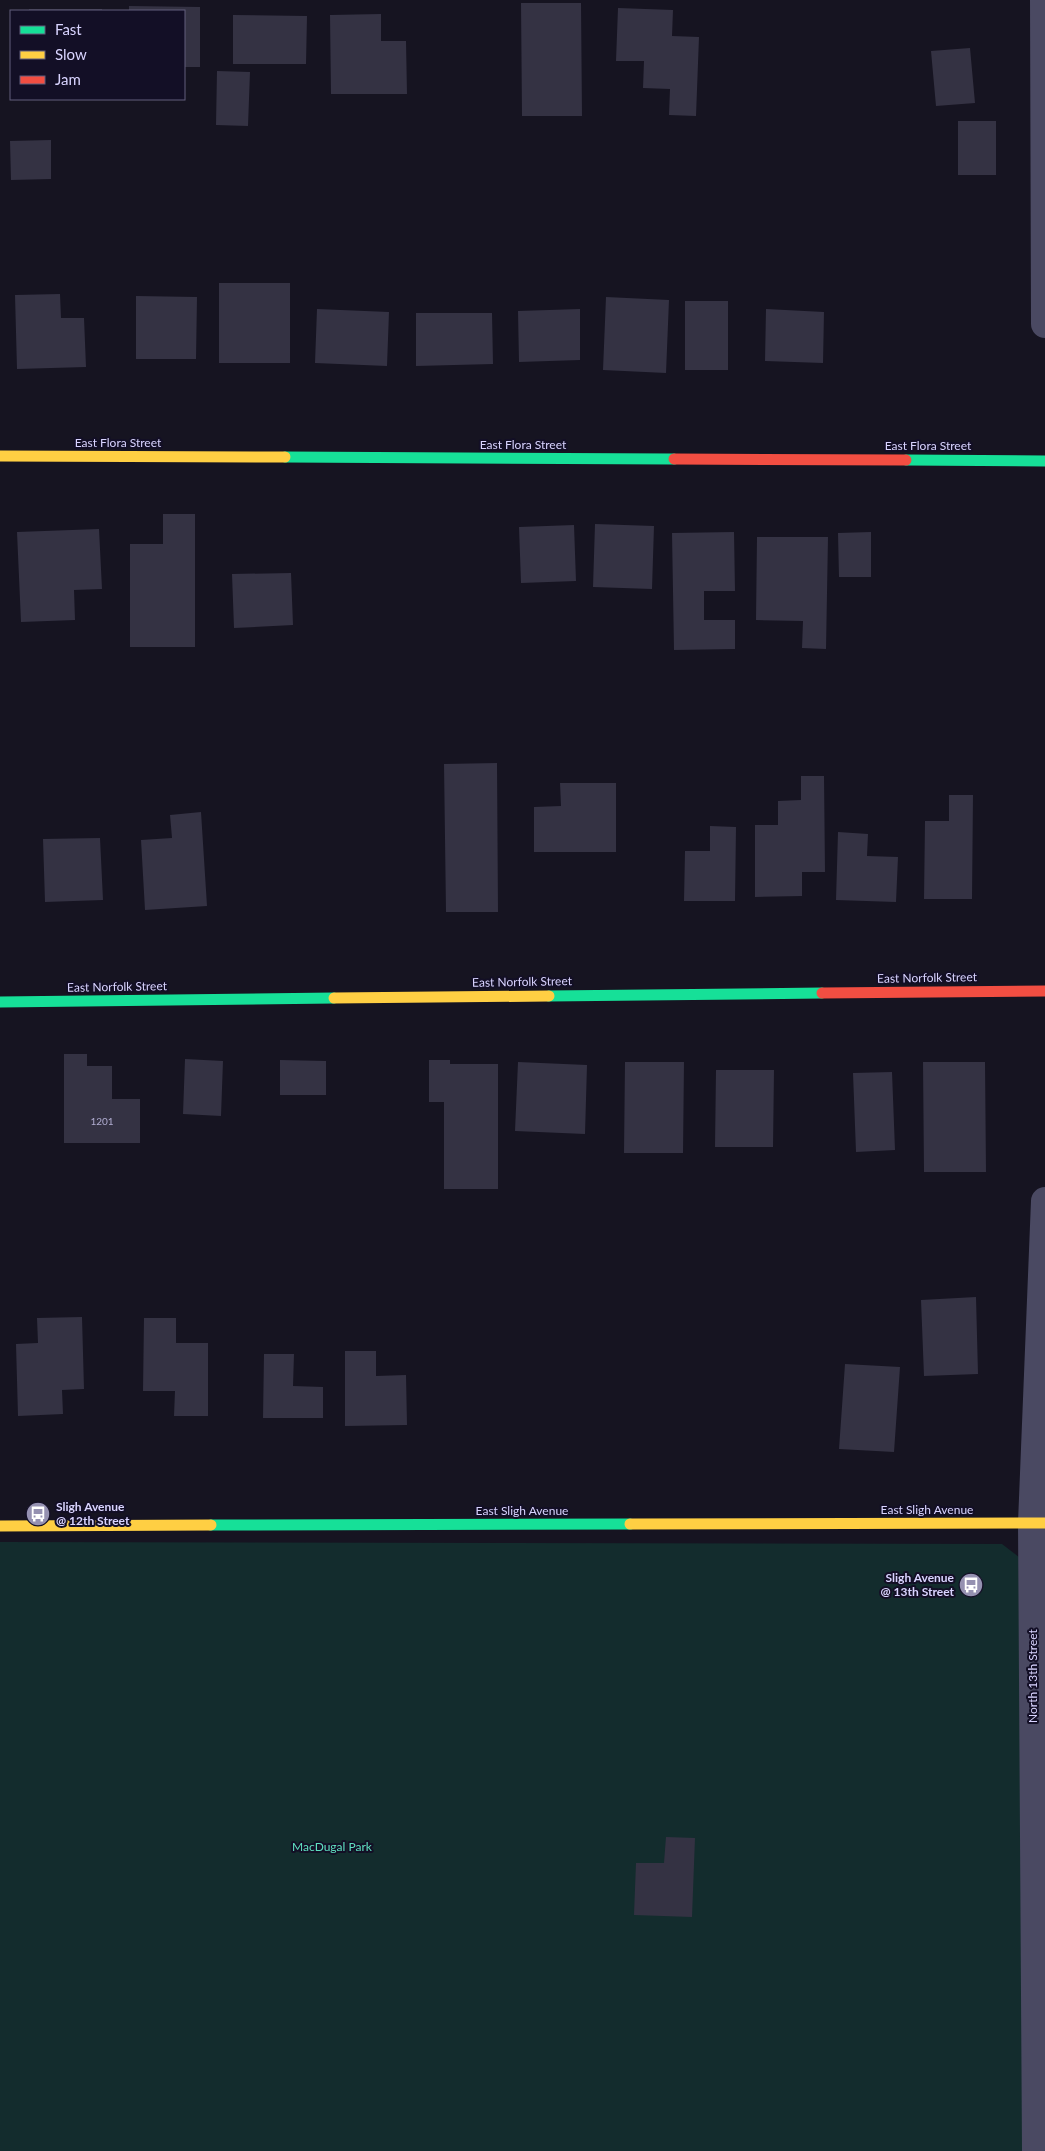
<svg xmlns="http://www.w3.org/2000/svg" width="1045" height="2151" viewBox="0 0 1045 2151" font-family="Lato,sans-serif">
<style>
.green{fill:#132c2d}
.building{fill:#343243}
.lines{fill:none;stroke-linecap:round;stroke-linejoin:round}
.street{stroke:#4a4962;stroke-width:28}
.fast{stroke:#16e098;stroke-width:11}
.slow{stroke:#ffcf43;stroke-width:11}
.jam{stroke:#f24e42;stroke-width:11}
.labels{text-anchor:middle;stroke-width:4;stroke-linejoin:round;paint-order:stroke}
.number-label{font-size:10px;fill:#b0acd0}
.street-label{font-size:12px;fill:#d9d4ff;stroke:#130f26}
.poi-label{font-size:12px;font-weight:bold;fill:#d9d4ff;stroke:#130f26;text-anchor:start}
.park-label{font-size:12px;fill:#5fe0c0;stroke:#130f26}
</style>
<rect width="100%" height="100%" fill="#161421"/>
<!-- green -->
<path class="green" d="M0 1542 1002 1544 1024 1561 1022 2151H0Z"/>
<!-- building -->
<path class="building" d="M521 3H581L582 116H522Z
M129 6 200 7V67H184V11H129Z
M618 8 673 10 672 36 699 37 696 116 669 115 670 89 643 88 644 61H616Z
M29 9H102V11H29Z
M381 14V41H406L407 94H331L330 15Z
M233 15 307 16 306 64H233Z
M970 48 975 103 936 106 931 51Z
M217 71 250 72 248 126 216 125Z
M958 121H996V175H958Z
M51 140V179L11 180 10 141Z
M219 283H290V363H219Z
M60 294 61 318H84L86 367 17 369 15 295Z
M136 296 197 297 196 359H136Z
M606 297 669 300 666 373 603 370Z
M685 301H728V370H685Z
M317 309 389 312 387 366 315 363Z
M580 309V360L519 362 518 311Z
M766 309 824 312 823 363 765 361Z
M416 313H492L493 364 416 366Z
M163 514H195V647H130V544H163Z
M595 524 654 526 652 589 593 587Z
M574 525 576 581 521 583 519 527Z
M99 529 102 589 74 590 75 620 21 622 17 532Z
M734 532 735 591H704V620H735V649L674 650 672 533Z
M871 532V577H839L838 533Z
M757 537H828L826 649 802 648 803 621 756 620Z
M291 573 293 625 234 628 232 574Z
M497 763 498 912H446L444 764Z
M801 776H824L825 872H802V896L755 897V825H778V801L801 800Z
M560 783H616V852H534V807L561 806Z
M949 795H973L972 899H924L925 821H949Z
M201 812 207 906 145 910 141 840 172 838 170 815Z
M710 826 736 827 735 901H684L685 851H710Z
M838 832 868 834 867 856 898 857 896 902 836 900Z
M100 838 103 900 45 902 43 839Z
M64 1054H87V1066H112V1099H140V1143H64Z
M185 1059 223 1061 221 1116 183 1114Z
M280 1060 326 1061V1095H280Z
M429 1060H450V1064H498V1189H444V1102H429Z
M518 1062 587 1065 585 1134 515 1131Z
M625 1062H684L683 1153H624Z
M923 1062H985L986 1172H924Z
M716 1070H774L773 1147H715Z
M892 1072 895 1150 856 1152 853 1073Z
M976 1297 978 1374 924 1376 921 1300Z
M82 1317 84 1389 62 1390 63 1414 18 1416 16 1344 38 1343 37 1318Z
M144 1318H176V1343H208V1416H174L175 1391H143Z
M345 1351H376V1376L406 1375 407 1425 345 1426Z
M264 1354H294L293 1386 323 1387V1418H263Z
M845 1364 900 1367 894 1452 839 1449Z
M666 1837 695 1838 692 1917 634 1915 636 1863H664Z"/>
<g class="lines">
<!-- street -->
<path class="street" d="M1044 0 1045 324
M1036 2151 1032 1523 1045 1201"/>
<!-- fast -->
<path class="fast" d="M285 457 674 459
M906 460 1045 461
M549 996 822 993
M0 1002 334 998
M211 1525 630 1524"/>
<!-- slow -->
<path class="slow" d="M0 456 285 457
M334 998 549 996
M630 1524 1045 1523
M0 1526 211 1525"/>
<!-- jam -->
<path class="jam" d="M674 459 906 460
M822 993 1045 991"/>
</g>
<!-- icons -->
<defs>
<g id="bus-disc" transform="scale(1.25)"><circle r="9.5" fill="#9591b1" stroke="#130f26"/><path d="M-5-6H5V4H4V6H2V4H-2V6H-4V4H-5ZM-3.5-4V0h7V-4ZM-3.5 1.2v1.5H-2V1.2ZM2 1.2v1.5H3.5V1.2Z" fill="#fff"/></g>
</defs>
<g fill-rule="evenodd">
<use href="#bus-disc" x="38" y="1514"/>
<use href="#bus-disc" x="971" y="1585"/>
</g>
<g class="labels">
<!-- number labels -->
<g class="number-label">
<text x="102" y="1125">1201</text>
</g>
<!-- street labels -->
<g class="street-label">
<text x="118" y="447">East Flora Street</text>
<text x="523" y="449">East Flora Street</text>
<text x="928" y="450">East Flora Street</text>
<text transform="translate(927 978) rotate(-1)" y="4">East Norfolk Street</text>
<text transform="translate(522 982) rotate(-1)" y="4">East Norfolk Street</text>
<text transform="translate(117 987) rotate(-1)" y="4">East Norfolk Street</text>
<text x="927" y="1514">East Sligh Avenue</text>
<text x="522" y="1515">East Sligh Avenue</text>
<text transform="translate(1033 1676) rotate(-90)" y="4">North 13th Street</text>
</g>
<!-- poi labels -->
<g class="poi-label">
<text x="56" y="1511">Sligh Avenue<tspan x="56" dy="14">@ 12th Street</tspan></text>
<text x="954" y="1582" text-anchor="end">Sligh Avenue<tspan x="954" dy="14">@ 13th Street</tspan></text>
</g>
<!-- park labels -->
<g class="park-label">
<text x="332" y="1851">MacDugal Park</text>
</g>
</g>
<!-- legend -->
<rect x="10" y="10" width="175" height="90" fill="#130f26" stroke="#625e7d"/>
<rect x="20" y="26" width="25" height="8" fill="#16e098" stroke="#625e7d"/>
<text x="55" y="35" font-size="15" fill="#d9d4ff">Fast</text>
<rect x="20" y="51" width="25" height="8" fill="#ffcf43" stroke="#625e7d"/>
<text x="55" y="60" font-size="15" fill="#d9d4ff">Slow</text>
<rect x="20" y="76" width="25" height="8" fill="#f24e42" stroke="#625e7d"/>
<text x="55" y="85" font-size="15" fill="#d9d4ff">Jam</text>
</svg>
